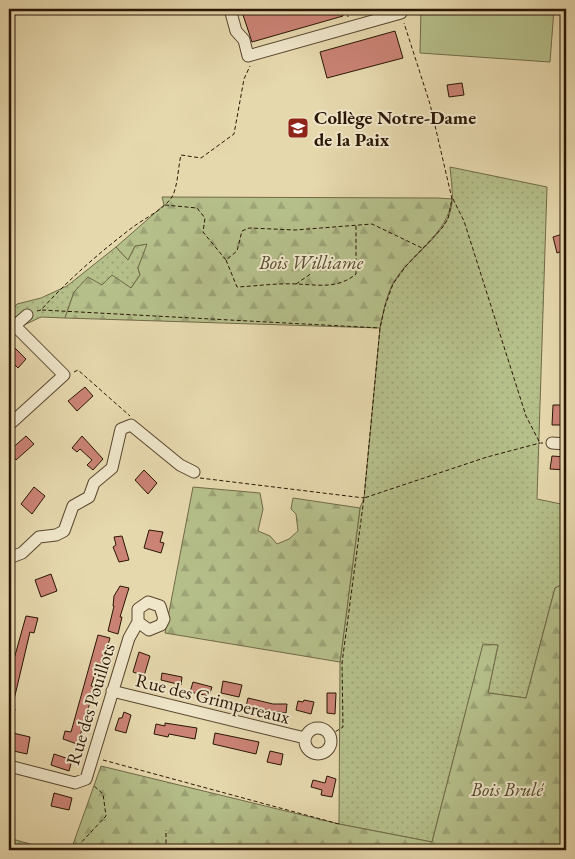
<svg xmlns="http://www.w3.org/2000/svg" width="575" height="859" viewBox="0 0 575 859" font-family="'EB Garamond',serif">
<style>
.grass{fill:url(#grass-dots);stroke:#706a48}
.forest{fill:url(#forest-firs);stroke:#706a48}
.green{fill:#b5bf8a;stroke:#706a48}
.building{fill:#cb8375;stroke:#2a1605}
.lines{fill:none;stroke-linecap:round;stroke-linejoin:round}
.minor-casing{stroke:#59462f;stroke-width:13}
.path{stroke:#2a1605;stroke-width:1;stroke-dasharray:4 2.5;stroke-linecap:butt}
.minor{stroke:#efe6ca;stroke-width:11}
.labels{text-anchor:middle;stroke-width:4;stroke-linejoin:round;paint-order:stroke}
.poi-label{font-size:19px;font-weight:bold;fill:#2a1605;stroke:#efe6ca;text-anchor:start}
.park-label{font-size:19px;font-style:italic;fill:#54492d;stroke:#efe6ca}
.street-label{font-size:19px;fill:#2a1605;stroke:#efe6ca}
</style>
<defs>
<pattern id="grass-dots" width="8" height="8" patternUnits="userSpaceOnUse" patternTransform="scale(1.25)"><rect width="8" height="8" fill="#b5bf8a"/><path d="M2 2h.1M6 6h.1" fill="none" stroke="#9ca376" stroke-width="1.8" stroke-linecap="round"/></pattern>
<pattern id="forest-firs" width="22" height="20" patternUnits="userSpaceOnUse" patternTransform="scale(1.25)"><rect width="22" height="20" fill="#b5bf8a"/><path d="M5 1l3.5 6h-7zM16 11l3.5 6h-7z" fill="#9ca376"/></pattern>
</defs>
<rect width="100%" height="100%" fill="#e6d8ad"/>
<filter id="stains"><feTurbulence type="fractalNoise" baseFrequency=".004" numOctaves="4"/><feColorMatrix values="0 0 0 0 .2 0 0 0 0 .09 0 0 0 0 .02 0 0 0 .5 -.17"/></filter>
<radialGradient id="worn" r=".72"><stop offset=".6" stop-color="#630" stop-opacity="0"/><stop offset="1" stop-color="#630" stop-opacity=".3"/></radialGradient>
<!-- grass -->
<path class="grass" d="M450 167 547 187 537 499 566 505V583L555 588 526 698 488 693 498 645H483L432 842 339 824 340 662 360 508 364 498 380 328C383 313 386 297 393 284 407 257 443 239 451 209 454 196 451 180 450 167Z
M148 244 138 268 140 275 131 288 102 285 74 292 65 318 41 317 24 325 16 316 9 323V314L17 304 41 298 67 286 116 247 128 260 135 246Z"/>
<!-- forest -->
<path class="forest" d="M162 197 438 198 452 199C448 235 411 253 393 283 386 297 383 313 380 328L65 318 74 292 88 277 102 285 112 275 131 288 140 275 138 268 147 244 135 246 128 260 116 247 164 205Z
M193 487 260 493 263 509 258 531 270 536 277 544 289 539 298 531 296 514 291 509 293 498 360 508 340 662 165 633Z
M566 583V850H71L101 766 339 824 432 842 483 644 498 645 488 693 526 698 555 588Z
M9 838 51 850H9Z"/>
<!-- green -->
<path class="green" d="M421 9H554L550 62 420 53Z"/>
<!-- building -->
<path class="building" d="M241 9H327L328 13 341 9 343 16 252 42Z
M395 31 403 58 327 78 320 52Z
M462 83 464 95 449 97 447 85Z
M566 233V250L557 253 553 237Z
M13 346 26 359 18 368 9 359V352Z
M85 387 93 396 77 411 68 401Z
M553 405H566L564 425H552Z
M26 436 34 444 16 460 9 451Z
M82 436 103 459 93 470 87 465 92 460 80 449 77 452 72 448Z
M552 456 566 457V470L550 469Z
M144 470 157 483 148 494 135 480Z
M34 487 45 496 32 514 21 504Z
M149 530 163 532 160 542 164 543 161 553 144 548Z
M122 536 129 560 119 562 113 547 116 545 114 537Z
M51 574 57 591 41 597 35 580Z
M120 586 129 588 120 617H122L118 634 108 631 114 606H113L114 596Z
M26 616 38 618 34 633 30 632 12 708 15 709 11 727H9V677Z
M98 635 110 638 108 645 106 644 101 664 107 666 103 677 95 674 91 686 99 688 96 697 92 696 88 709 90 710 91 715 87 728 83 727 77 744 63 739 65 731 71 732Z
M139 652 150 656 144 676 133 672Z
M162 673 182 677 181 685 161 680Z
M223 681 242 685 239 697 221 693Z
M193 682 212 687 209 696 190 692Z
M327 693H336L335 714 327 713Z
M248 698 273 704H287L286 713 246 707Z
M304 700 314 702 311 714 296 710 298 701 303 702Z
M124 712 131 715 126 733 115 730 119 718H122Z
M165 723 197 728 195 739 169 734 168 737 154 734 156 724 165 726Z
M13 733 30 737 27 754 9 750Z
M215 733 259 742 256 754 213 744Z
M270 751 283 754 281 765 267 762Z
M54 754 72 760 69 771 51 765Z
M327 776 336 779 332 797 321 795 322 790 311 787 313 780 325 783Z
M54 793 72 798 69 810 51 806Z"/>
<g class="lines">
<!-- minor casing -->
<g class="minor-casing">
<path id="minor" d="M230 9 236 31 244 40 248 56 401 13 400 9
M10 330 27 315
M9 425 64 375 15 326
M552 443 566 444
M9 558 22 553 39 537 56 535 64 531 73 506 89 497 94 483 112 468 121 429 131 425 180 465 194 472
M112 691 305 738
M305 741a13 13 0 1 1 26 0a13 13 0 1 1-26 0Z
M9 766 75 783 86 779 129 638 138 622V609L148 602 160 606 164 619 161 625 149 630 138 622"/>
</g>
<!-- path -->
<path class="path" d="M346 9 348 17
M453 199 464 221 526 416 540 443H543
M165 205 197 208 205 218 203 232 226 260 237 251 242 231 249 228 295 230 372 224 422 248
M226 260 237 287C257 286 277 283 297 284 319 285 338 289 356 274V224
M296 284 312 273
M42 310 380 328
M37 311 41 310C69 279 100 252 133 227 145 218 163 210 172 197 178 186 178 167 181 155L201 158 234 134 244 79 250 66
M74 372 78 370 130 416
M200 478 364 498 380 328 385 306 393 284 406 266 442 228 448 219 452 199 430 104 404 23
M330 735 343 727 342 663 364 498 487 457 540 443
M103 760 339 824
M82 850 77 847 106 816 103 794 93 785
M166 850V830"/>
<!-- minor -->
<use href="#minor" class="minor"/>
</g>
<!-- icons -->
<defs>
<g id="school-square" transform="scale(1.125)"><rect x="-9" y="-9" width="18" height="18" rx="4" fill="#8f2418" stroke="#efe6ca"/><path d="M0-5L7-2L0 1L-7-2ZM-4 1L0 2.5L4 1V4Q0 6-4 4Z" fill="#fff"/></g>
</defs>
<g fill-rule="evenodd">
<use href="#school-square" x="298" y="128"/>
</g>
<g class="labels">
<!-- poi labels -->
<g class="poi-label">
<text x="314" y="124">Collège Notre-Dame<tspan x="314" dy="22">de la Paix</tspan></text>
</g>
<!-- park labels -->
<g class="park-label">
<text x="311" y="269">Bois Williame</text>
<text x="507" y="796">Bois Brulé</text>
</g>
<!-- street labels -->
<g class="street-label">
<text transform="translate(213 698) rotate(14)" y="7">Rue des Grimpereaux</text>
<text transform="translate(90 704) rotate(-73)" y="7">Rue des Pouillots</text>
</g>
</g>
<!-- margin -->
<rect width="575" height="859" fill="none" stroke="#e6d8ad" stroke-width="30"/>
<rect x="10" y="10" width="555" height="839" fill="none" stroke="#2a1605" stroke-width="2.5"/>
<rect x="15" y="15" width="545" height="829" fill="none" stroke="#2a1605"/>
<rect width="100%" height="100%" filter="url(#stains)"/>
<rect width="100%" height="100%" fill="url(#worn)"/>
</svg>
